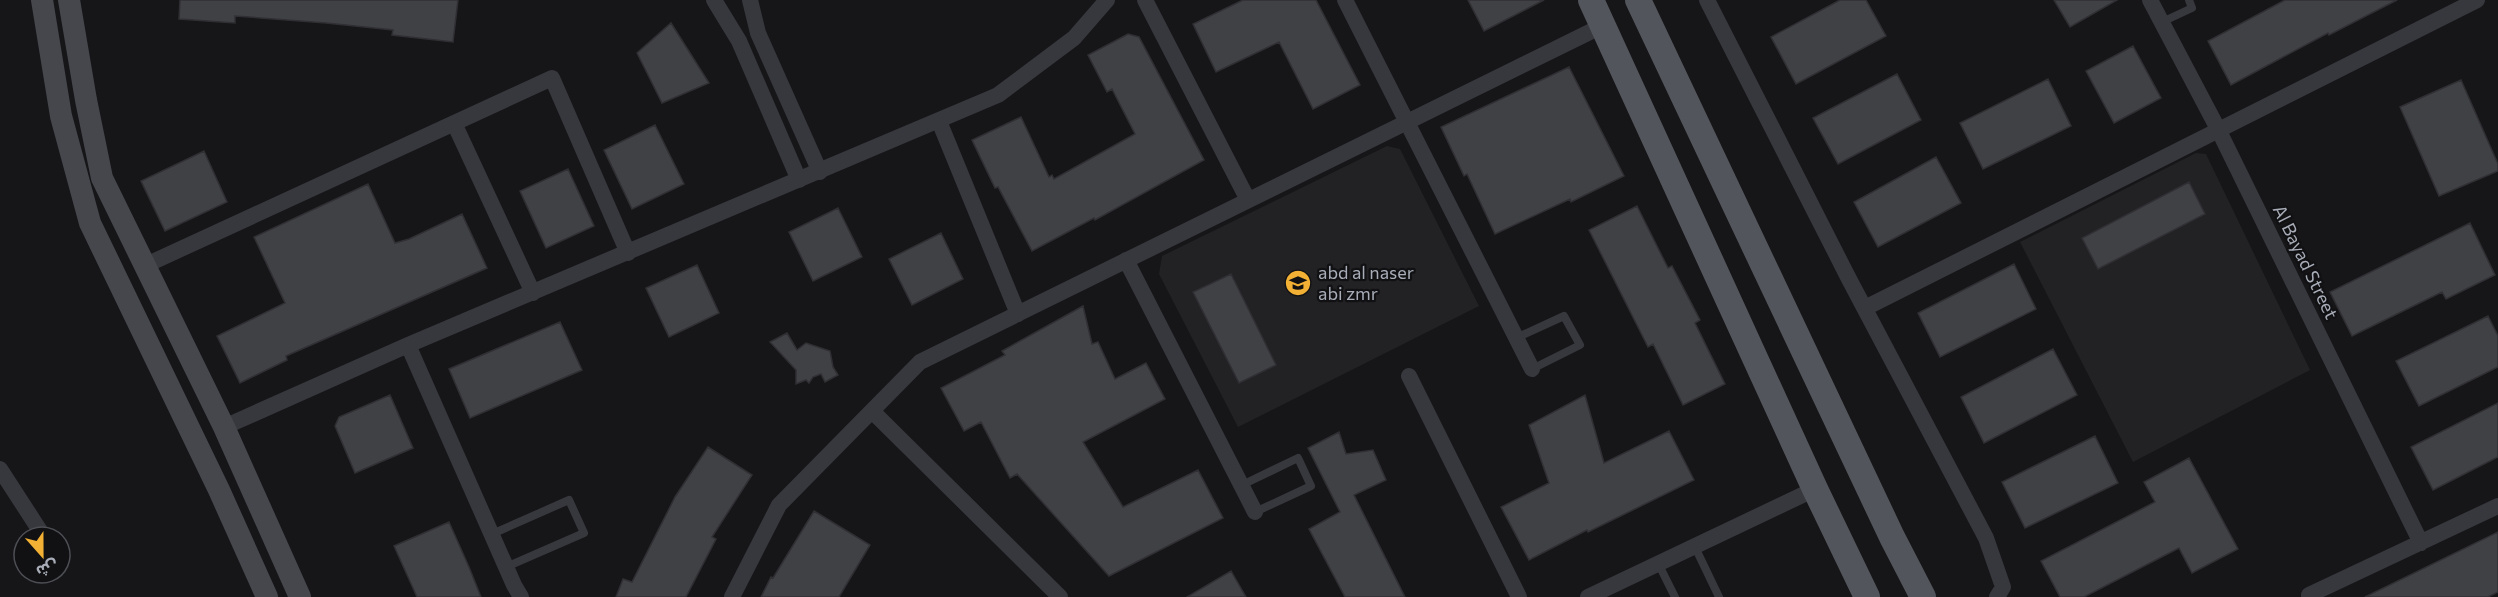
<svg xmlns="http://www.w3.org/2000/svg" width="2498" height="597" viewBox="0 0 2498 597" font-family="Commissioner,'Noto Sans Arabic',sans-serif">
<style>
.built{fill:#222225}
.building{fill:#404145;stroke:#303034;stroke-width:1.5}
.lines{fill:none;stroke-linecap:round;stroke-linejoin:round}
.service{stroke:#37383d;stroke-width:8}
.minor{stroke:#37383d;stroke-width:16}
.secondary{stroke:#45474d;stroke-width:22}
.primary{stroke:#53555c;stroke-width:26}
.labels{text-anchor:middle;stroke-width:4.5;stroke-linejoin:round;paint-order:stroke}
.street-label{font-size:18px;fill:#a8adb8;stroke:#111113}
.poi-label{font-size:18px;fill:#a8adb8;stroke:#111113;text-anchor:start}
</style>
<rect width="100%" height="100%" fill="#161618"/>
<!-- built -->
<path class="built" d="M1387 146 1400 149 1479 306 1238 427 1159 274 1162 256Z
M2196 153 2206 154 2310 370 2133 462 2020 242Z"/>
<!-- building -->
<path class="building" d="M180 0H458L453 42 392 35 393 30 326 23 235 16V23L179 19Z
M1243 0H1316L1360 85 1313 109 1279 42 1216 72 1193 24Z
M1468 0H1544L1484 31Z
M1840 0H1866L1886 36 1796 84 1771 37Z
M2054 0H2117L2070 27Z
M2285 0H2397L2329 35 2328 33 2231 85 2208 41Z
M671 23 709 83 662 103 637 53Z
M1128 34 1139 37 1204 160 1095 220 1094 218 1032 251 998 187 995 188 972 140 1021 117 1049 177 1052 175 1054 179 1135 134 1112 89 1107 92 1088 55Z
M2133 46 2161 98 2114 123 2086 71Z
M1569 67 1624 176 1571 202 1570 199 1495 234 1467 174 1464 176 1441 127Z
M1897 74 1921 120 1838 164 1813 118Z
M2048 79 2071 126 1983 169 1960 123Z
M2461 80 2498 164V171L2439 196 2400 107Z
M655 125 684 184 632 209 604 150Z
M204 151 227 202 165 231 141 181Z
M1936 157 1961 203 1878 247 1854 202Z
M568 169 594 226 546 248 520 191Z
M2189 182 2205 214 2098 269 2082 238Z
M368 184 395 243 409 239 462 214 487 268 286 356 287 360 240 383 217 336 285 303 254 237Z
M1637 206 1668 268 1672 266 1700 320 1695 323 1725 384 1683 405 1653 344 1648 347 1589 230Z
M838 208 862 257 813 281 789 232Z
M2470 223 2495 275 2446 299 2442 292 2352 336 2330 292Z
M941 233 963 279 912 305 889 259Z
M2014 264 2036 309 1940 357 1918 313Z
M697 265 719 313 669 337 646 288Z
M1231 274 1276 365 1239 383 1193 292Z
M1083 306 1092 344 1098 342 1115 379 1146 363 1165 399 1083 442 1123 507 1198 470 1223 518 1109 576 1017 474 1010 478 981 422 964 431 941 388 1005 355 1002 351Z
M2488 316 2498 336V367L2419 406 2396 361Z
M560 322 582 370 470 418 449 369Z
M787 333 797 350 806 343 830 351 833 367 838 375 825 382 821 374 813 377 809 383 806 380 796 384V370L770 342Z
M2053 349 2077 395 1984 443 1961 397Z
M390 395 413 448 355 473 335 426 339 417Z
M1585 395 1604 463 1669 431 1694 480 1588 532 1587 530 1529 560 1501 507 1549 483 1529 425Z
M2498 403V457L2433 490 2411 447Z
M1339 432 1346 454 1373 450 1386 480 1354 495 1405 597H1345L1309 529 1340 512 1308 448Z
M2095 436 2118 483 2025 528 2002 482Z
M708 447 752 475 712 537 716 539 686 597H616L623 579 632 582 675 497Z
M2189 458 2238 549 2192 573 2179 548 2084 597H2060L2041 561 2155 502 2144 482Z
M814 511 870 545 839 597H761L771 577 773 578Z
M449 522 469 567 481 597H417L394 546Z
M2498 532V592L2488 597H2365Z
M1231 571 1246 597H1187Z"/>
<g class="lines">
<!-- service -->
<path class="service" d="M2162 22 2192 8 2189 0
M1516 338 1564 316 1580 345 1532 369
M1242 485 1298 458 1311 486 1255 512
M492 534 569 500 584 533 506 567
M1695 547 1719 597
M1658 563 1675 597"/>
<!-- minor -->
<path class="minor" d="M714 0 739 41 799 180
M750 0 758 33 820 172
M1145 0 1248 200
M1345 0 1532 369
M1707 0 1849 279 1986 538 2003 587 1997 597
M2150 0 2218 129 2421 543
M939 121 1018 314
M454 123 533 293
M1126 260 1255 512
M146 265 552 78 628 253
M1865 308 2477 0
M408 345 514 585 521 597
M1409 376 1519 597
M872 411 1060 597
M224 427 408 345 998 95 1074 38 1107 0
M0 469 44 537
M2309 595 2498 506
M732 597 779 505 920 362 1604 25
M1588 597 1815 489"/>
<!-- secondary -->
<path class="secondary" d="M42 0 61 116 90 223 219 490 267 597
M69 0 86 100 102 178 224 427 300 597"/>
<!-- primary -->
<path class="primary" d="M1591 0 1815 489 1867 597
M1638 0 1892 537 1923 597"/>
</g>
<!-- icons -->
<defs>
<g id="school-disc" transform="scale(1.35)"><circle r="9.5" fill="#f2b134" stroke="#111113"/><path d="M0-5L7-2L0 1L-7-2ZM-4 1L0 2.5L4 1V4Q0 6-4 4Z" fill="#111"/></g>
</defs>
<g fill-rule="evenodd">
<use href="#school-disc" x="1298" y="283"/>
</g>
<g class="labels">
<!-- street labels -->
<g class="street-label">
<text transform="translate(2305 262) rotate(64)" y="6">Al Bayad Street</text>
</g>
<!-- poi labels -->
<g class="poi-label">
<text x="1318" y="279">abd al naser<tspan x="1318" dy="21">abi zmr</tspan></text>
</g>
</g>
<!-- north arrow -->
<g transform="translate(42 555) rotate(159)"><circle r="28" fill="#111113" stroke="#4d4f55" stroke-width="1.5"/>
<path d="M0-4.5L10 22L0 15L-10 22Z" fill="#f2b134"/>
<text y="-9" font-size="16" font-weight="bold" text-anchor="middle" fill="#a8adb8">ش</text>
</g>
</svg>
